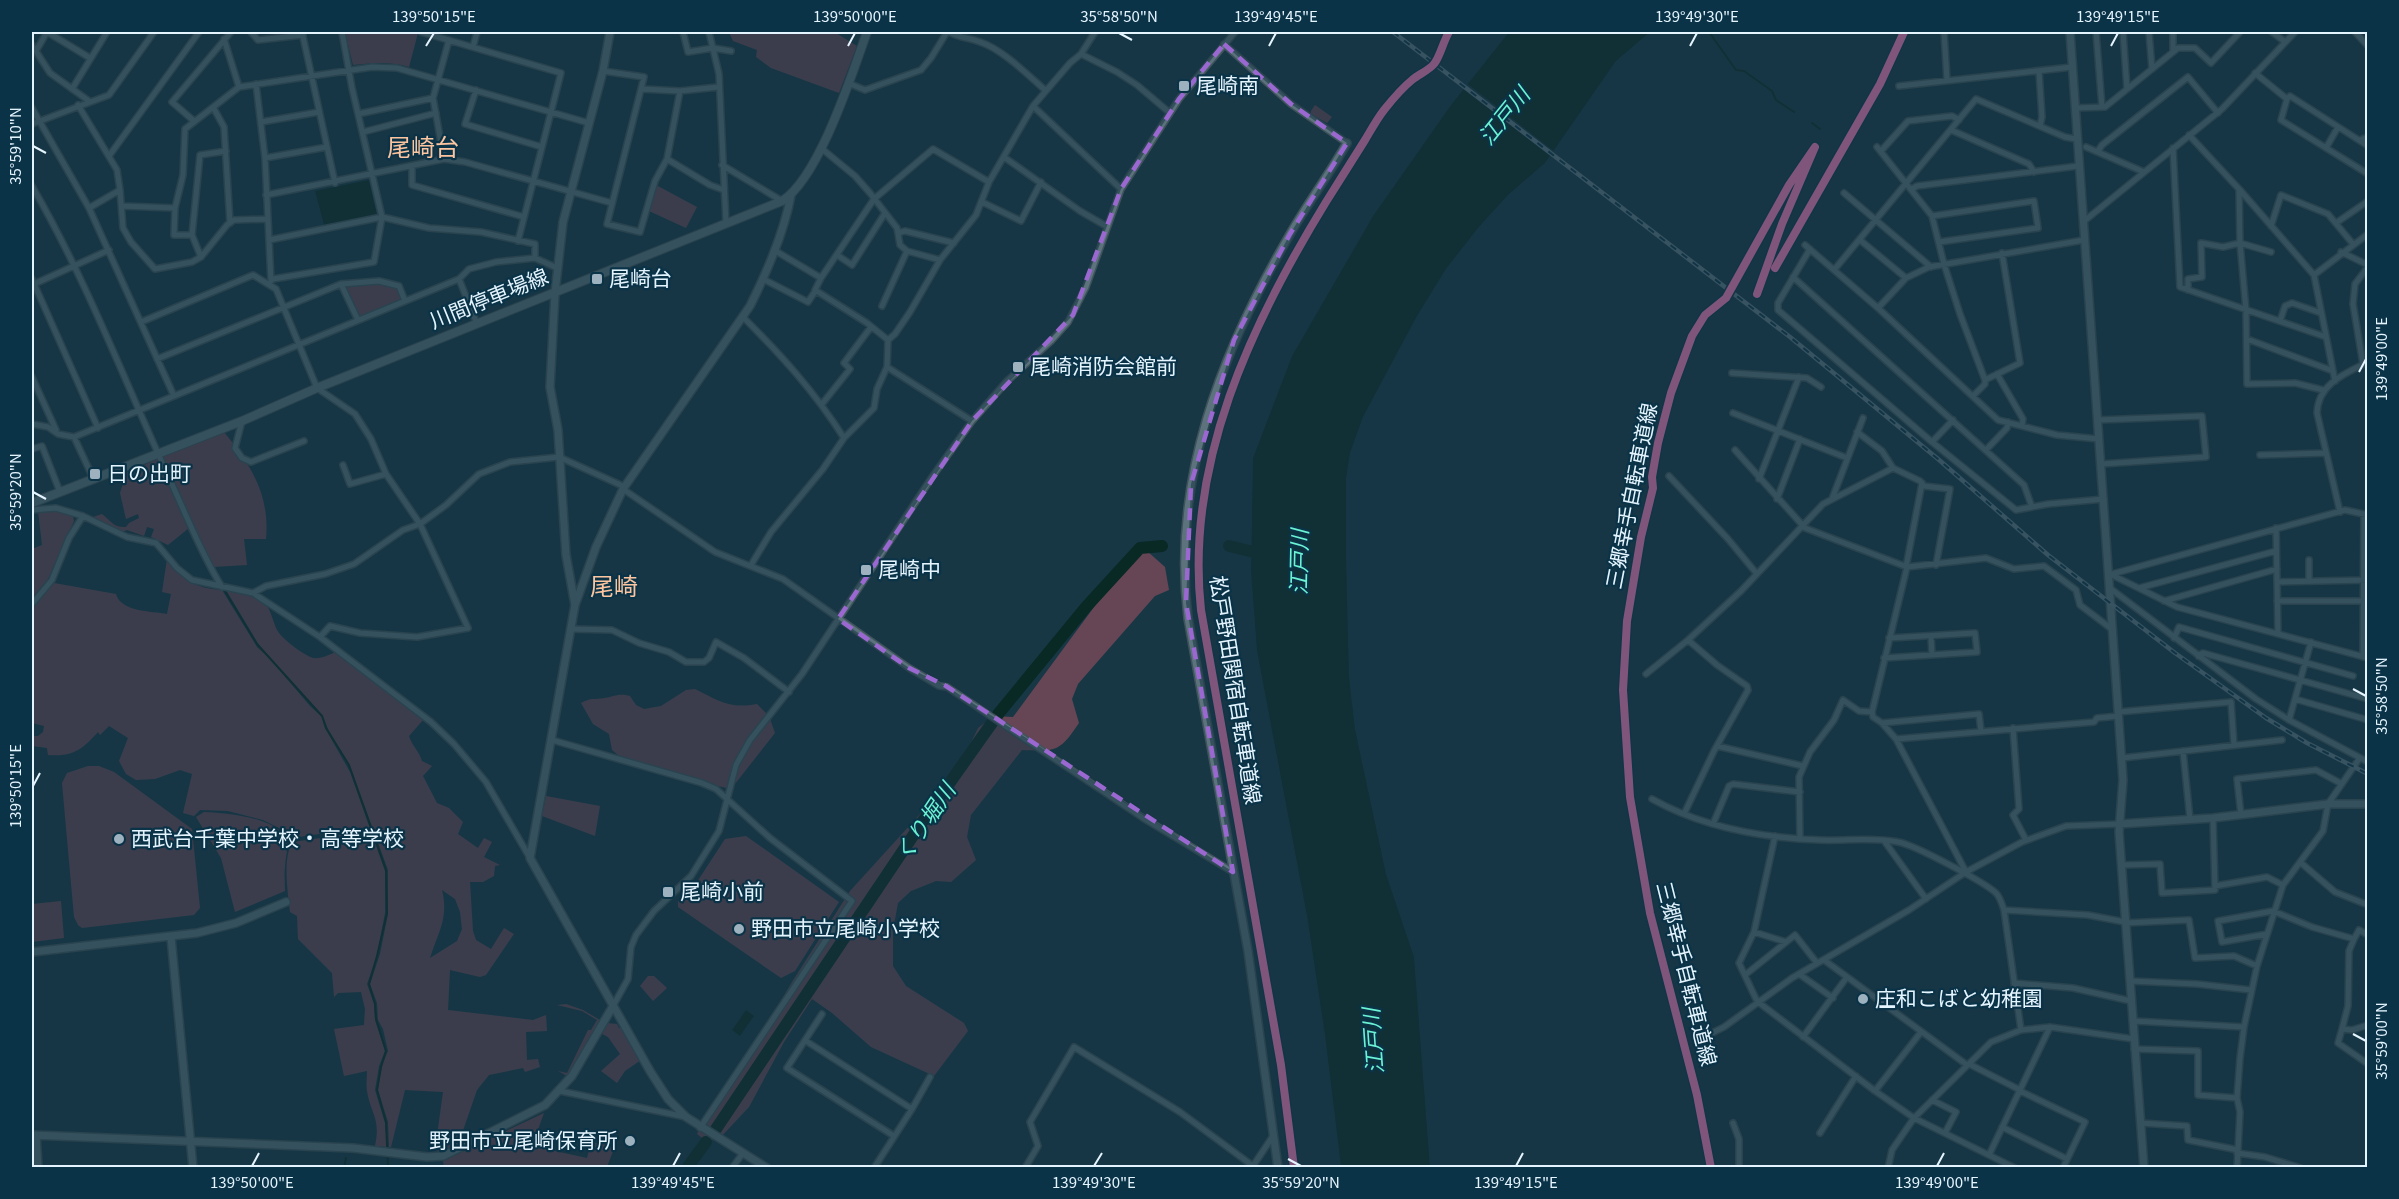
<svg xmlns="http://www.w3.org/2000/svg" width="2399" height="1199" viewBox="0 0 2399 1199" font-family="Georgia,'Noto Sans JP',serif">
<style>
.green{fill:#664655;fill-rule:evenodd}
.water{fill:#092924}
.pier{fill:#173745}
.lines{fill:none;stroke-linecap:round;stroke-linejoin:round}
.stream{stroke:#092924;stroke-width:2}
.river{stroke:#092924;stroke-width:12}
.minor-casing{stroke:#3f535c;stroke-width:8}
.tertiary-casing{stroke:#3f535c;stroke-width:10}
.secondary-casing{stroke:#3f535c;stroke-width:10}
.minor{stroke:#5c727c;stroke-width:5}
.tertiary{stroke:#5c727c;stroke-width:7}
.secondary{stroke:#5c727c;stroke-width:8}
.rail-casing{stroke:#5e7480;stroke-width:4.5}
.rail{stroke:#0a3348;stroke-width:2;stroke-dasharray:7;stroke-linecap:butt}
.cycleway-casing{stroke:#0a3348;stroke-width:11}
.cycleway{stroke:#fd7abc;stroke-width:8}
.marked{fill:none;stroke:#9b68d2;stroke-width:4.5;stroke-dasharray:12 8;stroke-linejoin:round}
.ticks{fill:none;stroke:#e5f5ff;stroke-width:2}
.poi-dot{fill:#9db2be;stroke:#0a3348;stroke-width:2}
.labels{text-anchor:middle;stroke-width:4.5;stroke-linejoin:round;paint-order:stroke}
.poi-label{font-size:21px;fill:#e5f5ff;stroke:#0a3348;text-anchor:start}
.street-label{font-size:21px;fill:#e5f5ff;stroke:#0a3348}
.water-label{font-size:22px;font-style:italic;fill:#6bf3d4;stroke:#0a3348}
.quarter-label{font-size:24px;fill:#fcc59f;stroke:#0a3348}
.neatline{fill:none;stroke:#e5f5ff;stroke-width:2}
.ticks-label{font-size:15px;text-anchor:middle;fill:#e5f5ff}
</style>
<rect width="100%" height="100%" fill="#173745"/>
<!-- green -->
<path class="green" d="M345 32H417L418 33 409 67C390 61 371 63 353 65Z
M729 32H829L836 33 857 46 839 93 771 68 756 57 757 50 733 41Z
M1315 105 1332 117 1327 123 1311 114V111Z
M656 185 697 207 686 228 649 211Z
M378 283 398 287 403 300 359 319 344 286Z
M224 432C251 465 270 495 266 539H244L247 565 213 567 160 457Z
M158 459 189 528 168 545 151 537 154 529 147 527 144 536 127 530 122 532 93 517 102 514C111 521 114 528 126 527L129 523 139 518 138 514 126 519 120 493 124 481 123 474Z
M44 510 59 511 73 516 74 521 48 579 32 598V549L42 545 38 511Z
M1136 550 1147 551 1165 567 1169 590 1155 596 1078 684 1072 699 1079 723C1060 751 1057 752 1022 750L971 815 967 837 976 860 951 882 936 881 911 891 898 903 893 930V966L906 986 964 1023 968 1031 934 1076 871 1047 832 1013 812 999 784 1042 749 1107 719 1139 706 1141 697 1134 706 1114 740 1071 792 982 850 891 941 791 967 751 978 728 994 716 1013 717Z
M167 559C184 581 194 588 222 590L257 647 270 659 310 706 322 717 325 728 350 772 385 871V913L377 955 367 984 374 1004 375 1020 385 1051 379 1066 375 1090 385 1123 387 1147 375 1146C381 1118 371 1115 367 1091 366 1085 367 1077 367 1071L344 1076 334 1029 364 1025 365 1009 361 992 338 993 334 997 332 973 298 939 297 916 290 912C288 894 282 856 293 842L369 831 368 827 291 838 281 829 263 820 228 811 200 810 194 816 183 813 192 774 180 770 155 779 136 780 126 774 119 761 128 738 109 726 100 735 98 732C82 750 72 757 48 755L47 748 32 746V736H38L43 732 44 726 32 723V609L54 583 116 594C121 612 151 611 167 614L171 594 162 592Z
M226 590C238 592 257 593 265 603 272 611 273 625 279 633 285 641 304 655 313 658 321 659 329 655 336 652L424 719 409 736C412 746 419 751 422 761L432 766 423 776 437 803 449 808 463 822 458 834 478 848 484 838 492 842 484 857 500 865 495 866 494 876 483 882H470L473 931 476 940 491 949 504 928 514 934 486 975 480 977 450 970 448 1010 533 1020 546 1015 547 1031 526 1032 527 1060 538 1059 540 1067 525 1072 523 1068 489 1075 477 1090 458 1145 441 1152 435 1150 443 1092 405 1090 391 1147H389L388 1122 378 1090 382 1065 388 1051 383 1029 378 1020 377 1003 370 984 380 954 388 914V870L351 769 328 729 323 716 259 645ZM442 890 455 899 460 912 462 929 457 941 430 958C438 932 449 918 442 890Z
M695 689C719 701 729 709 757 704L769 716 775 733 731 789 718 786 707 789 618 755 612 750 609 734 593 724 581 703C592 697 594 700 605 698 616 696 619 693 630 696L636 705 644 709 661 706 686 690Z
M88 766H99L114 772 192 829 200 908 194 915 82 928 78 925 74 917 62 783 67 773Z
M546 796 600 806 595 836 542 816Z
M204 812C224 813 283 817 287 843 288 851 285 859 285 867 284 875 285 883 285 891L235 912 221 858 196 817Z
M746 836 839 902 795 971 781 978 678 907V901L695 885 725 839Z
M61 901 64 938 32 942V904Z
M648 976H654L667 988 653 1001 640 986Z
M566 1004 583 1010 600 1020 569 1077 558 1071 567 1073 588 1030H591L597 1020 582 1011 557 1005Z
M607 1023 617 1024 619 1028H622L641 1060 625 1071 617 1083 601 1071 620 1054 608 1037 602 1034Z
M544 1113 532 1146 587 1158 591 1142 615 1146 607 1167H444L443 1161Z"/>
<!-- water -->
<path class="water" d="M1509 32H1650L1616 61 1545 163 1508 195 1478 228 1446 269 1417 316 1363 417 1350 453 1346 479V552L1349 677 1355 729 1386 874 1414 957 1430 1167H1341L1325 1035 1307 916 1257 651 1251 571 1253 458 1292 356 1373 216 1451 105Z
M369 180 377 215 324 225 315 191Z
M746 1010 754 1016 740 1036 732 1030Z"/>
<!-- pier -->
<path class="pier" d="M1465 82 1556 153 1553 158 1461 87Z"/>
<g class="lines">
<!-- stream -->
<path class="stream" d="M1709 32 1736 70 1744 71 1772 91 1776 100 1794 112
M1812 123 1820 129
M223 588 257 644 322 716 326 728 349 765 386 870 387 913 377 956 369 984 375 1004 376 1019 386 1051 381 1067 377 1090 386 1122 388 1168
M344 1168 346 1158"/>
<!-- river -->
<path class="river" d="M1229 546 1266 555
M716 1129 929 812 999 713 1086 607 1140 548 1162 546
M687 1168 706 1142"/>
<!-- minor casing -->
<g class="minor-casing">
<path id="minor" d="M47 32 90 58
M251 32 258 40 303 35
M302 32 335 183
M421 32 561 73 518 241
M683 32 688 52 713 48 731 51
M709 32 719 74 726 223
M949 32C962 39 968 37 980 42 1002 49 1028 75 1045 90
M1944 32 1947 80
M2096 32 2102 107
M2123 32 2127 89
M2149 32 2152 69
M2173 32V52
M2272 32 2284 41
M2355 32 2368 46
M224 39 239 87 372 67 397 68 589 123
M1224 44 1291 104 1347 143
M32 45 50 73 89 101
M473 47 477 32
M36 51 47 32
M1081 54 1117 72 1137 85 1170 113
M603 71 644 77 607 224 640 232 655 181 667 159 680 91
M2039 71 2042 117 2040 126
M2255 73 2287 99 2290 96 2368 146
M848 83 865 90 921 70 931 58 947 32
M256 84 265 158 271 281
M1899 86 2072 67
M72 89 107 32
M642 89 680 91 718 87
M476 90 465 124 542 147
M2287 99 2281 120 2368 174
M78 105 117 170 120 190 89 208
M1033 106 1121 189
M213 107 224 127 230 223
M32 108 89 208 174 396
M2075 108 2105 107 2178 48H2195L2211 63 2240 32
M358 114 433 98
M194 121 172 102 231 32
M261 122 319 112
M32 124 109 95 154 32
M1951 130 2029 164 2034 172
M363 132 436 113
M2189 135 2239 189 2240 243 2246 310 2247 384 2295 383 2323 390
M2360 140 2368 137
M1877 147 1932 216 1944 264 1960 314 1985 380
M2086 147 2144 172
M821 148 855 176 870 193 897 228 900 245 907 251 882 306
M2173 148 2180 287 2326 337
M2326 148 2338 127
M1881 151 1908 121 1952 116 1959 120
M2098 151 2102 145 2188 77 2218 113
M109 156 199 32
M1004 157 1080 211 1106 226
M265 158 327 147
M444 159 433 98 449 40
M667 159 710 185 724 190
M722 165 782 201
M412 167V185L524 217
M32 186C86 279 125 382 170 480 186 514 202 556 222 587
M1912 189 1917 186 2078 166
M120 190 123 228 131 242 155 269 192 262 201 257 227 225 234 220 268 219
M2240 190 2314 275 2335 381
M1844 193 1931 267
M266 195 444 159 465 162 612 203
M982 202 1021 221 1041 182
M122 206 175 208 183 175 185 129 239 87
M175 208 174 235H192
M1932 216 2034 201 2038 228 1939 242
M2083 222 2222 109 2295 32
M2336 223 2368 201
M2271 226 2281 195 2328 214 2353 244
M898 233 905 231 954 243
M269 240 382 217 429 228 481 232 535 244V258
M1860 240 1906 278
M1805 245 1878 308 1998 420 2057 435 2099 439
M1810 249 1778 303V310L1932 442 2016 510 2048 504 2104 499
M774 250 821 278
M907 251 940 260
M2341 252 2368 265
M837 255 852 265 885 213
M201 257 192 235 200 155 226 151
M1834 270 1976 99 2065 137 2076 139
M2314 275 2368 234
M1793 277 2024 485 2032 507
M32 279 98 428
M273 279 374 262 382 217 352 88 342 32
M459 279 477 324
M763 279 808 302 816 290
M341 284 358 320
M32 285 109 250
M2188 290V279L2202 277 2201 243 2223 247 2240 243 2271 252
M1878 308 1906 278 1929 267 2084 240
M743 317C782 356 814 391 844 438
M2280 321 2285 306 2292 303 2321 313
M141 322 253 275 276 289 317 388 355 414 371 439 386 474 420 524 468 628 417 637 360 633 330 626 320 637
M2247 339 2333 371
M888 340 895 334 910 312 940 260 976 215 989 182 1033 106 1070 63 1081 54 1095 32
M888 340 867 323 815 290 821 278 874 199 933 149 989 182
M157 359 341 284 379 281 399 286 405 301
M2363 364 2353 304 2355 284 2368 267
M887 367 972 421
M1732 373 1807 378 1821 387
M1997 374 2023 419 2022 426
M32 377 56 430
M1973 396 1985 384V380L2020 363 2002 253
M822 404 850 369 844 363 871 327
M1733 413 1847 458
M2098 420 2202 416 2206 457 2101 464
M242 421 235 448 242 458 251 462 304 441
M32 424 48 427 58 434 74 437 459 279 469 269 496 262 535 258 557 268
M1857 432 1882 451 1893 468 1920 481 1924 486 1950 489 1936 565
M74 437 94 480
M1932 442 1953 420
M32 449 42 446 60 492
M1735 450 1805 528 1907 567 1986 558 2014 569 2044 566 2076 590 2080 605 2113 630
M1986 450 2007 428 2008 422
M2260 455 2326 453
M343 465 350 484 386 474
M1669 476 1728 539 1757 574
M1759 479 1799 377
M623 489 715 552 783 579 909 668 939 686 947 687 1143 818 1233 872
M1777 499 1800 439
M1832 499 1863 418
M32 510 56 508 83 516 127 537 156 543 177 568 192 580 253 593 320 637 431 722 454 744 486 782 530 858
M2340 512 2317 413C2318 384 2344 374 2368 362
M2276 528 2278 634
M751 565 771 532 823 469 844 438 874 408 877 389 887 367 888 340
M1906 567 1922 483
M1907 567 1872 712 1873 717 1882 723 1896 739 1966 872
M2110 574 2177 607 2368 658
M2112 574 2345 510 2368 515
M2309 581V560
M2277 582 2366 580
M2139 588 2276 551
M2111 589 2256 699 2289 720 2368 762
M253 593 266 586 325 574 354 564 403 530 420 524 446 505 479 474 510 462 559 457 625 487
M2164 601 2277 569
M2277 601H2364
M32 604 52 580 69 538 83 516
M571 629 612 630 639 643 669 652 686 662H704L709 658 716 642 744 658 789 692
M1931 637 1932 655
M2174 638 2179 627 2353 676
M2198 656 2203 653 2368 699
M2363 657 2364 514
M1884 658 1977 652 1975 633 1889 638
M1646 674 1688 640 1741 591 1823 504 1893 468
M2295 699 2368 720
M2118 712 2231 702 2234 745
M2289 720 2311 642
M1882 723 1979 714 1981 731
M2013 728 2019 809 2013 815 2026 840
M1896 739 2094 722 2097 718 2119 716
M552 740 702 783 716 789 770 838 852 901 700 1128
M1717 746 1803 766
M2183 751 2190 819
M2122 758 2282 740
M1652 799C1702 827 1764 838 1820 840 1846 841 1874 837 1898 842 1915 845 1984 882 1996 893 2000 897 2002 904 2004 910L2021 1030
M1684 814 1714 751 1748 690 1747 686 1717 665 1688 640
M2241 815 2237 779 2316 770 2342 784
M1713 824 1729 786 1733 784 1800 792
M1775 836 1754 932 1739 963 1756 999 1762 1005 1875 1091 1914 1118 2015 1168
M1800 839 1799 777 1810 752 1834 720 1843 700 1859 711 1872 712
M1885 842 1926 899
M2300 862 2335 892 2368 905
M2122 865 2160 864 2162 893 2215 890 2213 818
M2215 886 2267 877 2283 885
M2004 910 2088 915 2125 922
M2125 923 2189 920 2195 958 2234 956 2257 966
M1754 932 1786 942
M2267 934 2222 942 2218 921 2273 911 2312 927 2354 939 2359 930 2368 935
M1824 960 1967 1065
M1799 974 1833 998
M1745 975 1795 935 1817 963
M2130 981 2197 984 2251 990
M2014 983 2073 988 2131 1001
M613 1006 628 979 631 947 636 935 654 911 691 876 719 831 736 765 750 740 802 674 932 477 972 421 1007 381 1051 341 1068 322 1086 287 1121 189 1179 99 1235 32
M822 1014 787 1068 894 1136
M2133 1021 2244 1027
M2368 1025 2352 1030 2342 1029 2338 1043 2368 1064
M2342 1029 2348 1006 2349 951 2354 939
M1803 1037 1847 977
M1700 1039 1724 1027 1792 978 1909 910 1966 872 2022 842 2066 826 2119 824
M806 1041 912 1109
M2134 1049 2198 1051V1095L2237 1098
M1969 1064 2020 1090
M560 1091 686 1117
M1875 1091 1921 1032
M2020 1091 2085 1122 2063 1168
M1932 1100 1956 1112 1945 1133
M1733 1123 1739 1139V1168
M2140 1123 2187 1126 2188 1140 2238 1150
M2002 1127 2067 1159
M1820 1133 1856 1076
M2237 1153 2265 1157 2301 1168
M1989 1155 2050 1027
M732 1168 743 1153
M874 1168 912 1109 930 1077
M1025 1168 1038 1146 1030 1122 1074 1047 1180 1112 1253 1166 1273 1136
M1888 1168 1892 1150 1914 1118 1991 1042 2021 1030 2050 1027 2134 1039
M2237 1168 2240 1112 2237 1098 2240 1058 2244 1027 2257 966 2283 885 2323 831 2328 804 2359 759"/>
</g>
<!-- tertiary casing -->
<g class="tertiary-casing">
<path id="tertiary" d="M610 32 603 71 563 222 555 293 550 387 558 430 566 555 575 605 530 858 650 1071 668 1099 686 1117 767 1168
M2070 32 2123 780 2119 832 2144 1168
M575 605 596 547 623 489 750 306C767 272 784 233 791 195
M2119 824 2213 818 2328 804H2368
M171 937 193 1168
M32 952 197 933 236 923 286 902
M32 1135 353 1148 427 1157 443 1156 545 1105 572 1076 613 1006
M36 1135 38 1168
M1278 1168 1248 951 1188 618C1171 480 1221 353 1289 236 1307 204 1329 175 1347 143"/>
</g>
<!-- secondary casing -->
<g class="secondary-casing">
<path id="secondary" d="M32 503 242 421 317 388 782 201C819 178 852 74 867 32"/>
</g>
<!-- minor -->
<use href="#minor" class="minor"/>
<!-- tertiary -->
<use href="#tertiary" class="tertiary"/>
<!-- secondary -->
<use href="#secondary" class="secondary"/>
<!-- rail casing -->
<g class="rail-casing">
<path id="rail" d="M1393 32 1790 337 1938 459 2048 555 2175 653 2266 718 2307 743 2368 774"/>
</g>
<!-- rail -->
<use href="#rail" class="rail"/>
<!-- cycleway casing -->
<g class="cycleway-casing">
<path id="cycleway" d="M1775 268 1880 84 1904 32
M1294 1168 1281 1065 1201 610C1185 463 1251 324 1326 202 1339 181 1352 161 1365 140 1371 130 1377 119 1384 110 1392 100 1402 88 1412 80 1419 74 1428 71 1434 64 1440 57 1443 42 1449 32
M1711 1168 1697 1095 1650 913 1630 797 1623 690 1627 621 1641 537 1653 488 1652 477 1658 443 1671 393 1692 336 1705 315 1726 298 1789 185 1815 147 1782 224 1757 294"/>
</g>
<!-- cycleway -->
<use href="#cycleway" class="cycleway"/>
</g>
<!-- marked area -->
<path d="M0 0H2399V1199H0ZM1224 44 1291 104 1347 143 1290 234 1234 340 1191 484 1186 603 1233 872 946 686 909 668 838 619 972 421 1073 315 1121 189 1179 99Z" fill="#173745" fill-opacity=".55" fill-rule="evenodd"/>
<path class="marked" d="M1224 44 1291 104 1347 143 1290 234 1234 340 1191 484 1186 603 1233 872 946 686 909 668 838 619 972 421 1073 315 1121 189 1179 99Z"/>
<!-- ticks -->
<path class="ticks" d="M1119 33 1132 40M426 46 434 33M848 46 855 33M1269 46 1276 33M1690 46 1697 33M2111 46 2118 33M33 146 46 153M2359 372 2366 359M33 492 46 499M2353 689 2366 696M33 786 40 773M2353 1034 2366 1041M1288 1159 1301 1166M252 1166 259 1153M673 1166 680 1153M1094 1166 1102 1153M1516 1166 1523 1153M1937 1166 1944 1153"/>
<!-- markers -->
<g class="poi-dot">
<rect x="1178" y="80" width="12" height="12" rx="3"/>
<rect x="591" y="273" width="12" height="12" rx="3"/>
<rect x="1012" y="361" width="12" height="12" rx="3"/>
<rect x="89" y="468" width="12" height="12" rx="3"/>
<rect x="860" y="564" width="12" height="12" rx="3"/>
<circle cx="119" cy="839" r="6"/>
<rect x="662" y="886" width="12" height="12" rx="3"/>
<circle cx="739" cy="929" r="6"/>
<circle cx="1863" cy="999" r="6"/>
<circle cx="630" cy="1141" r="6"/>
</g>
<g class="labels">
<!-- poi labels -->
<g class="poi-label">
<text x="1196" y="93">尾崎南</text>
<text x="609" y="286">尾崎台</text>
<text x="1030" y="374">尾崎消防会館前</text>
<text x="107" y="481">日の出町</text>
<text x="878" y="577">尾崎中</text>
<text x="131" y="846">西武台千葉中学校・高等学校</text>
<text x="680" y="899">尾崎小前</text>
<text x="751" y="936">野田市立尾崎小学校</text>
<text x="1875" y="1006">庄和こばと幼稚園</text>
<text x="618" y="1148" text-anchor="end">野田市立尾崎保育所</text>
</g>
<!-- street labels -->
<g class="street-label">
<text transform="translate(489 299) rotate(-22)" y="7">川間停車場線</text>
<text transform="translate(1632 496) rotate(-79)" y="7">三郷幸手自転車道線</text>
<text transform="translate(1235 690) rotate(81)" y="7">松戸野田関宿自転車道線</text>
<text transform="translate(1686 974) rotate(76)" y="7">三郷幸手自転車道線</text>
</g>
<!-- water labels -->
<g class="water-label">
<text transform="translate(1504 116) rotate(-51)" y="8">江戸川</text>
<text transform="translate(1299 562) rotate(-89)" y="8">江戸川</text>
<text transform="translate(925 822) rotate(-56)" y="8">くり堀川</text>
<text transform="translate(1373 1041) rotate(-94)" y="8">江戸川</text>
</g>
<!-- quarter labels -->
<g class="quarter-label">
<text x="423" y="156">尾崎台</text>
<text x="614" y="595">尾崎</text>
</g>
</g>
<!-- border -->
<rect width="2399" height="1199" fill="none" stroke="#0a3348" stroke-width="66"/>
<rect x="33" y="33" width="2333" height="1133" class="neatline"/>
<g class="ticks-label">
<text x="434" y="22">139°50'15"E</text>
<text x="855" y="22">139°50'00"E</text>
<text x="1119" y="22">35°58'50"N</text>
<text x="1276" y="22">139°49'45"E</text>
<text x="1697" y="22">139°49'30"E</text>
<text x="2118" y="22">139°49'15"E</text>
<text transform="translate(16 146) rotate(-90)" y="5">35°59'10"N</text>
<text transform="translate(2382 359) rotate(-90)" y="5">139°49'00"E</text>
<text transform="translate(16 492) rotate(-90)" y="5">35°59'20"N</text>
<text transform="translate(2382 696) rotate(-90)" y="5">35°58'50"N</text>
<text transform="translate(16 786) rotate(-90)" y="5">139°50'15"E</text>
<text transform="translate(2382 1041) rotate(-90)" y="5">35°59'00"N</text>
<text x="252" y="1188">139°50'00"E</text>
<text x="673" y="1188">139°49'45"E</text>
<text x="1094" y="1188">139°49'30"E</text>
<text x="1301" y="1188">35°59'20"N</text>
<text x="1516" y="1188">139°49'15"E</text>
<text x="1937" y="1188">139°49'00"E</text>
</g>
</svg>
